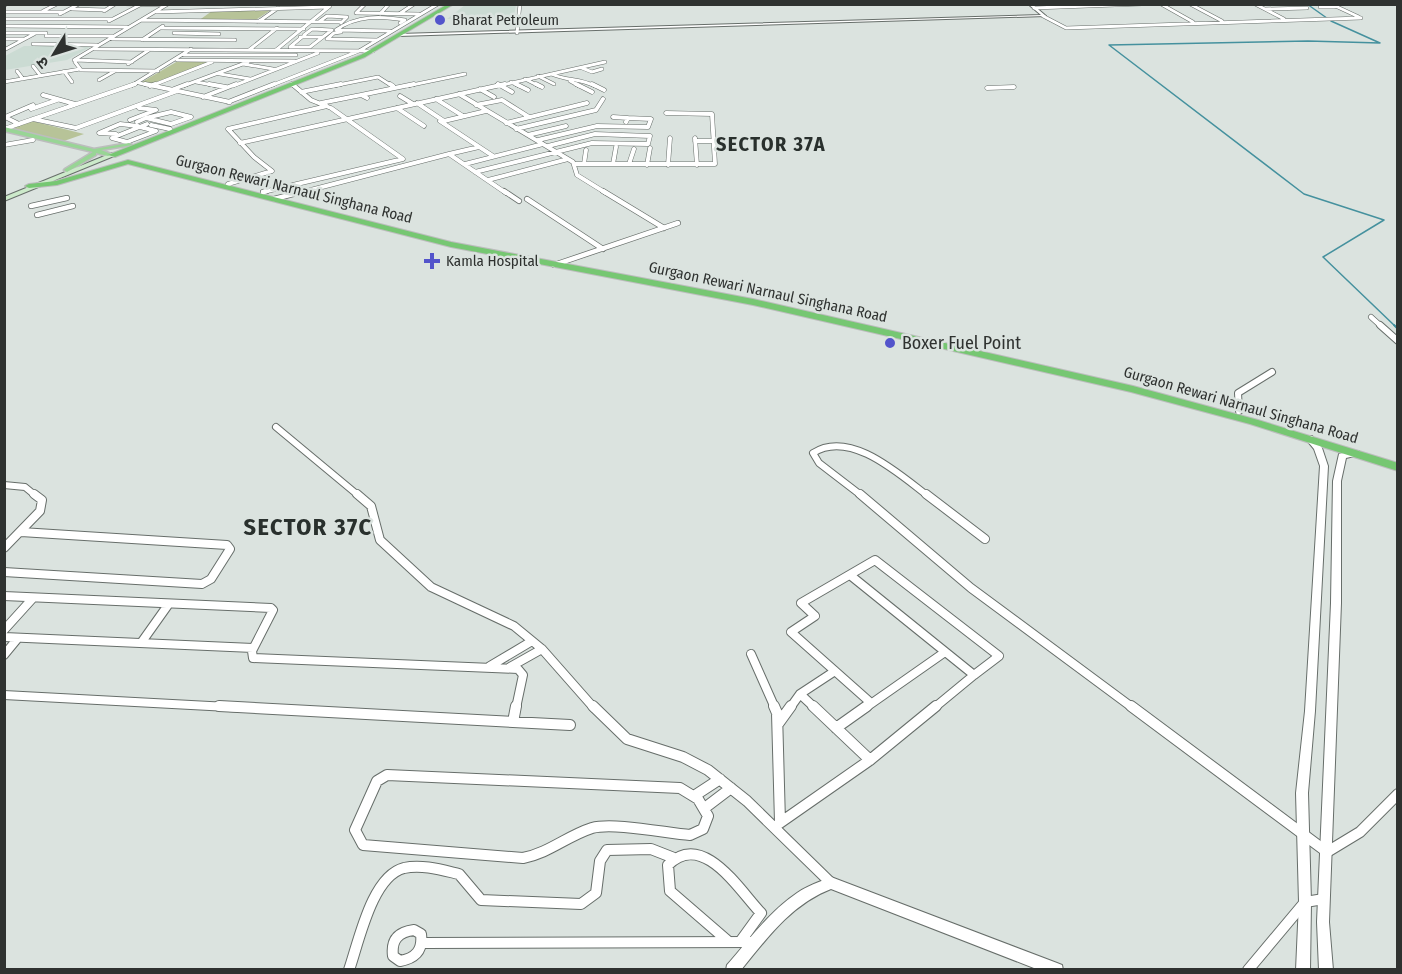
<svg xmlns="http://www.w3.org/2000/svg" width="1402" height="974" viewBox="0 0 1402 974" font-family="'Fira Sans Condensed','Noto Sans Devanagari',sans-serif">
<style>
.built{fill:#cbdbd3}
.green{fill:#b7c398}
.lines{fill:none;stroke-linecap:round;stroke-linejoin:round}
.stream-far1{stroke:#45919e;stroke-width:1.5}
.stream{stroke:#45919e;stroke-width:2}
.minor-far5-casing{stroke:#676e6a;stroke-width:4}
.minor-far4-casing{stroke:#676e6a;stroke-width:5}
.minor-far3-casing{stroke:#676e6a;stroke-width:6}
.minor-far2-casing{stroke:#676e6a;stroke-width:8}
.minor-far1-casing{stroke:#676e6a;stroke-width:10}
.minor-casing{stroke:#676e6a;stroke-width:12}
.tertiary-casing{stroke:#676e6a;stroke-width:2}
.secondary-casing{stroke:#676e6a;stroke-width:2}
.primary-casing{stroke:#bcbdbd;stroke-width:3}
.trunk-casing{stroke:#bcbdbd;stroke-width:2}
.minor-far5{stroke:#fff;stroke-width:3}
.minor-far4{stroke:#fff;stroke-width:4}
.minor-far3{stroke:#fff;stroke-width:4.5}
.minor-far2{stroke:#fff;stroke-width:6}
.minor-far1{stroke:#fff;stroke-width:8}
.minor{stroke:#fff;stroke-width:10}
.tertiary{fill:#fff;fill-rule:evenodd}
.secondary{fill:#cceaca;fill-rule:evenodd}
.primary{fill:#98d595;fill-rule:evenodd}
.trunk{fill:#76c772;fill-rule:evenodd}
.poi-dot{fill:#5354cb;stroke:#dbe3df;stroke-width:2}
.labels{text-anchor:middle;stroke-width:5;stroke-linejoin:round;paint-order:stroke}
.far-poi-label{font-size:15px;fill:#2f3230;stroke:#dbe3df;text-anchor:start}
.far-street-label{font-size:15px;fill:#2f3230;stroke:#dbe3df}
.poi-label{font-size:18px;fill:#2f3230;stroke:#dbe3df;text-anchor:start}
.far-district-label{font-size:20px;font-weight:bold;letter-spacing:1.5px;fill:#29302d;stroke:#dbe3df}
.district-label{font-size:24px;font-weight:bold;letter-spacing:1.5px;fill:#29302d;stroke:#dbe3df}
</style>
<rect width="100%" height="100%" fill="#dbe3df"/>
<!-- built -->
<path class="built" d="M465 5V4L516 5 514 16 447 19Z
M24 46H92L67 60 5 70V56Z"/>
<!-- green -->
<path class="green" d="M274 8 254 21H198L212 11Z
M178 61H212L151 84 142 82Z
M32 121 84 134 64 141 12 128Z"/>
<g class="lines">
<!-- stream-far1 -->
<path class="stream-far1" d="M1307 4 1331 21 1380 43 1308 41 1109 45 1304 194 1384 220 1323 257 1396 327"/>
<!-- stream -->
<path class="stream" d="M1394 325 1398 329"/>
<!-- minor-far5 casing -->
<g class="minor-far5-casing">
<path id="minor-far5" d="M125 4 165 5
M365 4 356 13 419 14
M1161 4 1193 22
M1190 4 1222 21
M1255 4 1284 19
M1331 4 1359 17
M4 6 6 4
M1320 7H1334
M1034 8 1142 4
M72 9 106 10
M1265 9 1307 8
M43 11 57 4
M104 11 115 4
M4 12H64
M156 12 329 7
M60 14 79 4
M380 14 389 4
M399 14 414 4
M1043 16 1066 28 1361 18
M4 19H112
M141 20 341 22
M109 21 140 5
M320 21 327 16 347 17 341 23
M258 22 278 8
M4 26 127 27
M161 28 304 29
M390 31 336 30C357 15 381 16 405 20L400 23
M341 32 334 33 327 39 377 40
M4 33H46
M174 33 219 34
M517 33 520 4
M46 36H113
M300 37H323
M302 37 290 47H310L332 30 312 29 304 35
M4 39H23
M112 39 235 40
M142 40 163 26
M33 44 97 45
M94 49 373 51
M4 50 34 34
M249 50 277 28
M276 50 330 6
M184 55H296
M177 60 295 61
M75 62 81 70 158 71
M132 62 74 60 168 4
M128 64 149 50
M243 64 273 69
M33 66 40 75
M582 68 592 72 602 69
M17 71 23 79
M64 71 72 82
M220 74 250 79
M551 74C567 81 580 78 595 86
M538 76 554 84
M525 79 539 86
M99 80 115 71
M570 81 579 86
M4 82 80 69
M196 82 218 86
M511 82 519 86
M139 83 152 86
M292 84 294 86
M498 84 501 86
M131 86 191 49
M151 86 212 62
M183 86 248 62
M233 86 318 53
M270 86 359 51 438 4
M333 86 378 77 392 86
M407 86 465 74
M498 86 605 62"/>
</g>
<!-- minor-far4 casing -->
<g class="minor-far4-casing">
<path id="minor-far4" d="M145 84 230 102
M209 84 226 87
M390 84 393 86
M498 84 512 92
M516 84 528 90
M536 84 542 87
M576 84 592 92
M592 84 604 90
M150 86 155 84
M987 88 1014 87
M174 89 187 84
M480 89 494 97
M301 92 341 84
M459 94 573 162 577 175 606 193
M43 95 75 104
M400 96 413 104
M203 97 236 84
M367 98 361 95 414 84
M436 99 463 116
M228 102 274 84
M321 103 361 95
M417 103 444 121 486 111
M476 105 502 100 529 117
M397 108 424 126
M31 109 57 100
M171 112 191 117 171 124 146 118Z
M613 117 628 118 626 122
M33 119 76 128 177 91
M130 120 156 110 139 108
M440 121 493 156
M137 122 146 118
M506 123 587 103
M19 124 5 117 33 105
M151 125 170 129
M140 127 156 131 127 142 112 138 147 124
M4 129 135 84
M516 129 596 110 603 99
M116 134 99 133 120 124 138 126
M528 135 566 126
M695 138 697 165
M538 140 597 126 648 127 651 119 628 118
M695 141H714
M240 143 505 84
M4 145 33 140
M449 154 479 147
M465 164 543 144
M575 164H715L712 114 666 113
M584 164 586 150
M613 164 616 147
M629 164 634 149
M647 165 650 148
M668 165 670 138
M475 172 592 143 648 144 650 136 595 134 548 146
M488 180 568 159
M228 184 272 171 254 157 228 129 327 106
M263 192 403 159 331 108 311 100 292 84
M299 193 449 154 506 193"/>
</g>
<!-- minor-far3 casing -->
<g class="minor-far3-casing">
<path id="minor-far3" d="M504 191 519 201
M603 191 664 228
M263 192 267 191
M274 199 305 191
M527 199 603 249
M31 206 67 198
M37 215 73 206
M554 265 678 223
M1371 317 1382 327"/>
</g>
<!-- minor-far2 casing -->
<g class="minor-far2-casing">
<path id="minor-far2" d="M1380 325 1398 341
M1239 411 1238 393 1272 372
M276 427 359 496
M4 485 25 487 36 496
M862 496 819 463 813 453C850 429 899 474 928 496"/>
</g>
<!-- minor-far1 casing -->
<g class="minor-far1-casing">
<path id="minor-far1" d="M357 494 371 506 380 540 431 587 514 626 542 649 594 708
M860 494 971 588 1133 708
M926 494 985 539
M4 548 40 511 42 500 34 494
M4 572 202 584 211 579 230 549 227 545 21 532
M850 575 974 675 934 708
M4 596 271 608 273 610 252 651 253 658 518 669 523 675 516 708
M4 630 33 598
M4 637 253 648
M141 643 168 605
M751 654 775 708
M4 655 18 638
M490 666 532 641
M510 667 542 649
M800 694 815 708
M4 695 247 708
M871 703 791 632 815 616 801 603 875 560 999 656 974 675
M790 708 800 694 835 671
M865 708 945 652"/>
</g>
<!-- minor casing -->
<g class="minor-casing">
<path id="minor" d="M219 706 570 725
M593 706 627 739 683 757 708 770 747 801 831 883
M774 706 777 713 780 822
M813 706 870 760
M1131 706 1327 852 1360 832 1398 794
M513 722 516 706
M778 724 791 706
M836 728 867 706
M387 775 680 788 698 799 708 816 703 829 690 835C666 833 613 822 592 828 567 836 549 853 523 858L363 845 355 830 377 781Z
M694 796 720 779
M706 807 731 788
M774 827 870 760 936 706
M414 930 421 934C423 950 416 958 400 961L393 956C391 940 398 932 414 930Z
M729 942 670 891 668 865C703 830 739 890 761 913L740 942
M423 943 753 942
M349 970C359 941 372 876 404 868 422 864 442 870 459 874L481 900 581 904 596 893 600 861 607 850 651 849 674 858
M1248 970 1305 902 1324 899"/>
</g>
<!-- tertiary casing -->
<g class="tertiary-casing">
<path id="tertiary" d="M1028 4H1032L1046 16 399 36 397 35 399 34 1041 15Z
M1306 436H1312L1322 448 1328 466 1315 711 1308 793 1311 902 1310 970H1296L1299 902 1296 793 1305 711 1320 466 1314 449 1305 438Z
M1356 451H1359L1360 453 1359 455 1346 458 1341 481V603L1329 922 1333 970H1319L1317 922 1331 603 1333 481 1339 454Z
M831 877 1057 963 1062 965 1063 970H1039L831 889C792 904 767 938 741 970H726L727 965C749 940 769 912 797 893 807 886 819 882 831 877Z"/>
</g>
<!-- secondary casing -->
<g class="secondary-casing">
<path id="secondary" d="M112 153 114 154V156L4 201V197Z"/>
</g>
<!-- primary casing -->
<g class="primary-casing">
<path id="primary" d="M4 127 94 149 129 143 132 145 101 150 111 154 108 156 96 153V155L67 172 64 170 65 169 93 152 4 131Z"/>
</g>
<!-- trunk casing -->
<g class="trunk-casing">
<path id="trunk" d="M448 4H454L365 57 115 157 108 155 361 55Z
M128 160 451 242 753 299 1133 386 1258 420 1398 463V471L1250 424 1131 392 753 305 451 247 128 164 57 185 29 188 25 186 29 184 56 181Z"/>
</g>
<!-- minor-far5 -->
<use href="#minor-far5" class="minor-far5"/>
<!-- minor-far4 -->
<use href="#minor-far4" class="minor-far4"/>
<!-- minor-far3 -->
<use href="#minor-far3" class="minor-far3"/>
<!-- minor-far2 -->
<use href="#minor-far2" class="minor-far2"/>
<!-- minor-far1 -->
<use href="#minor-far1" class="minor-far1"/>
<!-- minor -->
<use href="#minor" class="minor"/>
<!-- tertiary -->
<use href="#tertiary" class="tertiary"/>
<!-- secondary -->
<use href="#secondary" class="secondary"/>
<!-- primary -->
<use href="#primary" class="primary"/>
<!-- trunk -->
<use href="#trunk" class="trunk"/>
</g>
<!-- markers -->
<g class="poi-dot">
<circle cx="440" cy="20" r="6"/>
<path d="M429 252h6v6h6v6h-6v6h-6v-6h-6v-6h6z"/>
<circle cx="890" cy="343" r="6"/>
</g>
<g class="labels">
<!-- far-poi labels -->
<g class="far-poi-label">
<text x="452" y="25">Bharat Petroleum</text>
<text x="446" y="266">Kamla Hospital</text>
</g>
<!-- far-street labels -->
<g class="far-street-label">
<text transform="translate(294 189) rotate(14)" y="5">Gurgaon Rewari Narnaul Singhana Road</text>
<text transform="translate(768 292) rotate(12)" y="5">Gurgaon Rewari Narnaul Singhana Road</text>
<text transform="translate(1241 405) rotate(16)" y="5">Gurgaon Rewari Narnaul Singhana Road</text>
</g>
<!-- poi labels -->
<g class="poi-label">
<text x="902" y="349">Boxer Fuel Point</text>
</g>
<!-- far-district labels -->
<g class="far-district-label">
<text x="771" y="151">SECTOR 37A</text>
</g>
<!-- district labels -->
<g class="district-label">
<text x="308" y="535">SECTOR 37C</text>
</g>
</g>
<!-- border -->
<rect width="1402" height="974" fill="none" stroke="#2f3230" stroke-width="12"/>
<!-- north arrow -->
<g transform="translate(54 54) rotate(232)" stroke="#dbe3df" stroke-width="4.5" paint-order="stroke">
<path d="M0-4.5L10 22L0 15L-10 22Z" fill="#2f3230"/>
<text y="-9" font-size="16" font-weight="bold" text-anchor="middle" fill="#2f3230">उ</text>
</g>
</svg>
